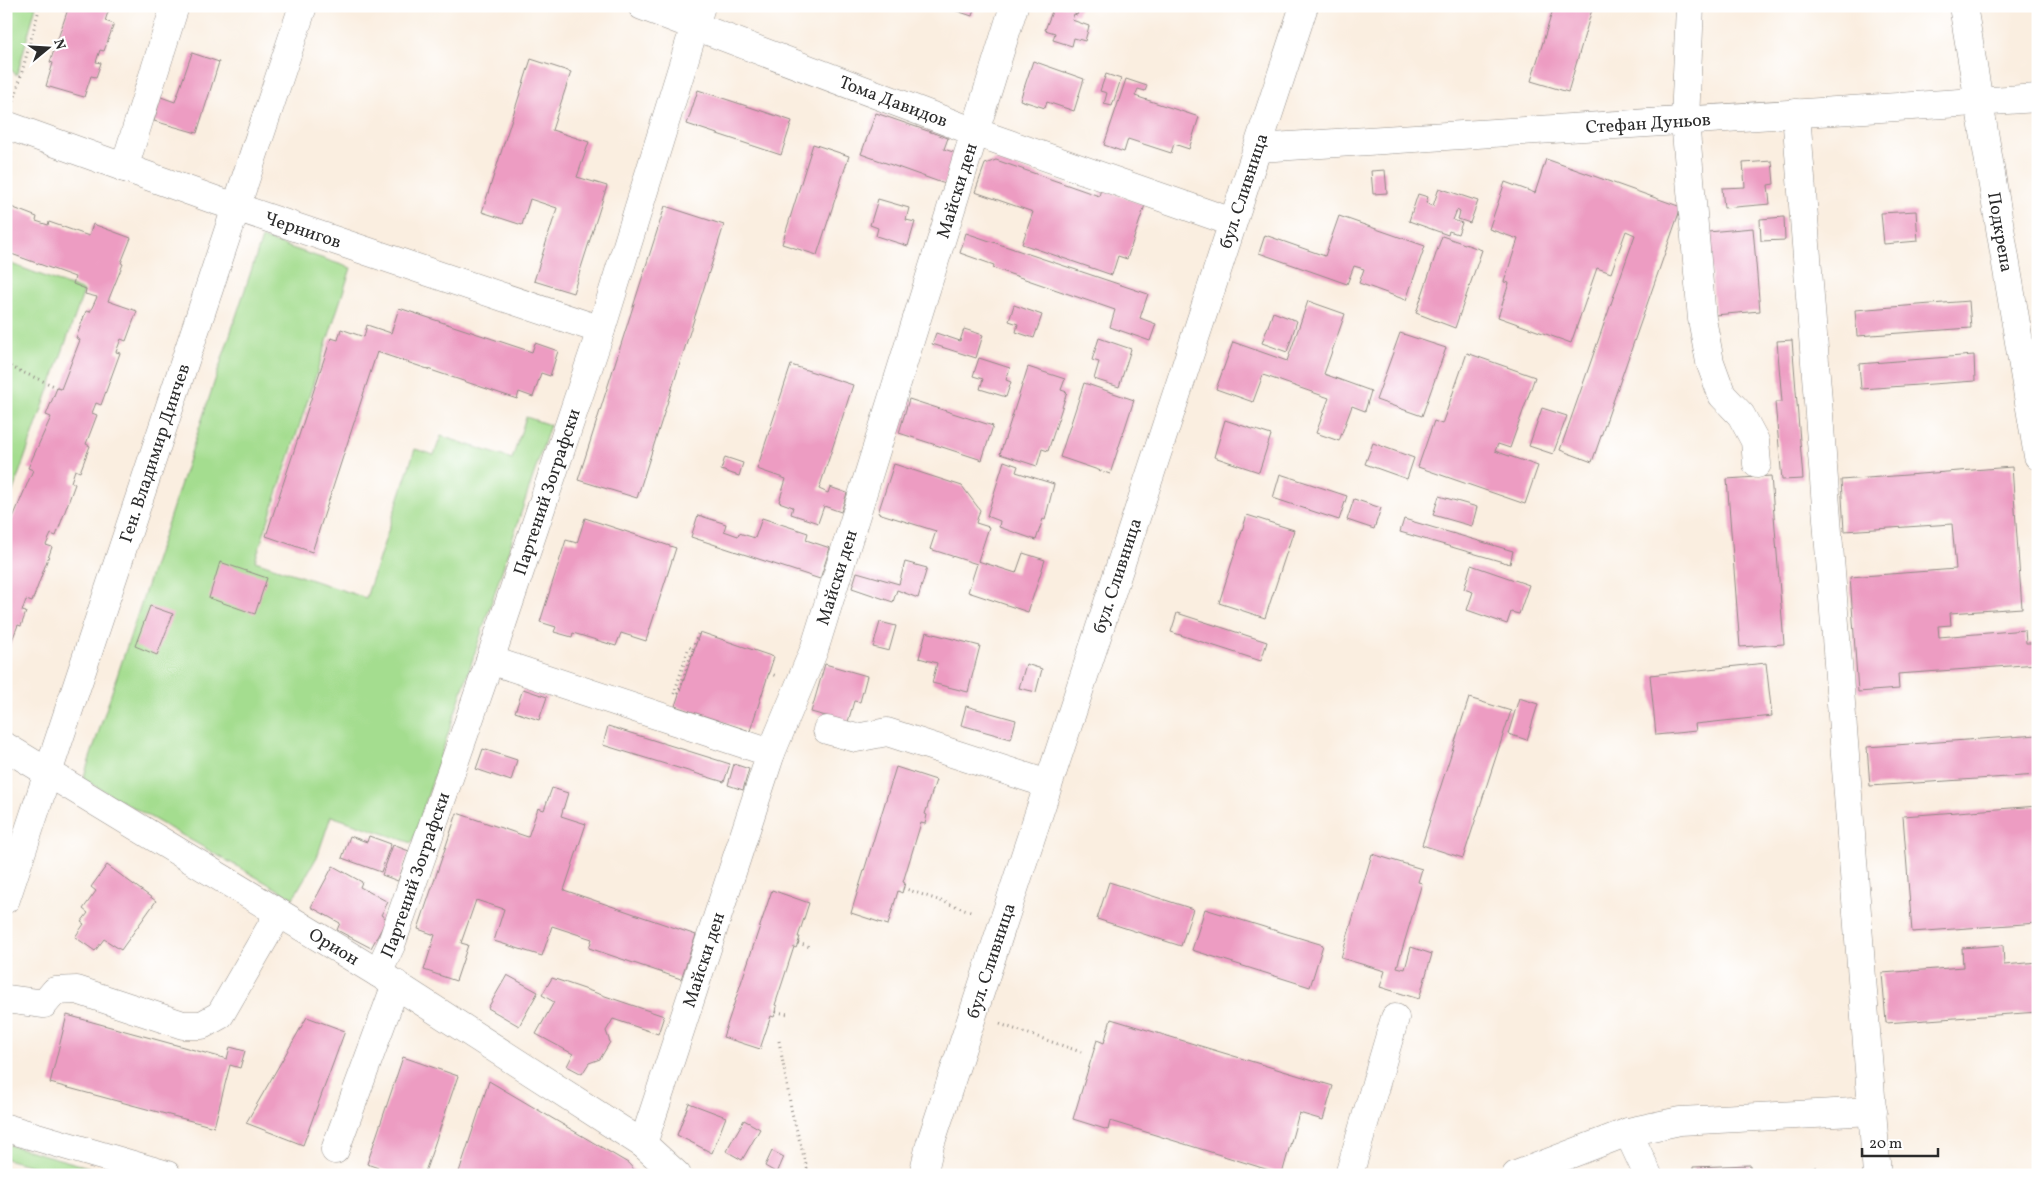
<svg xmlns="http://www.w3.org/2000/svg" width="2044" height="1181" viewBox="0 0 2044 1181" font-family="Vollkorn,serif">
<style>
.green{fill:#a4dd8f;stroke:#68845d}
.building{fill:#ed9cc2}
.lines{fill:none;stroke-linecap:round;stroke-linejoin:round}
.minor-casing{stroke:#928c86;stroke-width:29}
.major-casing{stroke:#928c86;stroke-width:29}
.path{stroke:#928c86;stroke-width:3;stroke-dasharray:1 4;stroke-linecap:butt}
.minor{stroke:#fff;stroke-width:28}
.major{stroke:#fff;stroke-width:28}
.labels{text-anchor:middle;stroke-width:4;stroke-linejoin:round;paint-order:stroke}
.street-label{font-size:18px;fill:#2b2b2b;stroke:#fff}
</style>
<rect width="100%" height="100%" fill="#fff"/>
<filter id="ink" filterUnits="userSpaceOnUse"><feTurbulence type="fractalNoise" baseFrequency=".02" numOctaves="2"/><feDisplacementMap in="SourceGraphic" scale="10" xChannelSelector="R" yChannelSelector="G"/><feConvolveMatrix kernelMatrix="1 2 1 2 8 2 1 2 1" color-interpolation-filters="sRGB"/></filter>
<filter id="wash" filterUnits="userSpaceOnUse"><feTurbulence type="fractalNoise" baseFrequency=".0096" numOctaves="4" result="noise"/><feDisplacementMap in="SourceGraphic" scale="20" xChannelSelector="R" yChannelSelector="G"/><feGaussianBlur stdDeviation="1.12" result="paint"/><feColorMatrix in="noise" values="0 0 0 0 0 0 0 0 0 0 0 0 0 0 0 0 0 1.4 0 .05"/><feComposite in="paint" operator="in"/></filter>
<g filter="url(#wash)">
<rect width="100%" height="100%" fill="#faeee0"/>
<!-- green -->
<path class="green" d="M6 6H36L17 75 6 66Z
M262 238 351 268 255 561 366 598 415 449 434 455 441 436 512 459 526 417 550 425 412 843 331 816 317 857 293 898 83 779Z
M6 262 84 291 6 510Z
M6 1144 116 1175H65L6 1159Z"/>
<g id="blocks">
<!-- building -->
<path class="building" d="M60 6H110L105 21 114 24 104 51 100 50 96 62 101 63 96 77 91 76 84 97 46 86 53 63 50 62 68 9Z
M942 6H975L972 16Z
M1054 6H1080L1077 15 1074 14 1072 20 1089 26 1085 41 1074 38 1072 46 1053 40 1055 33 1045 30Z
M1554 6H1593L1568 92 1531 81Z
M192 53 219 62 197 133 154 121 161 97 175 102Z
M531 59 571 72 552 130 589 142 577 177 607 186 573 293 534 281 557 208 530 199 522 225 482 212Z
M1033 61 1084 79 1074 111 1047 102 1045 108 1020 100Z
M1106 74 1121 79 1112 106 1104 104 1107 93 1100 91Z
M1126 79 1147 86 1145 91 1138 89 1135 96 1199 117 1189 149 1174 144 1171 153 1128 139 1124 152 1104 145Z
M698 90 792 121 781 155 687 124Z
M876 113 948 138 944 149 956 153 945 184 861 154Z
M813 144 849 156 817 255 782 244Z
M1546 159 1681 207 1592 462 1560 450 1635 235 1626 231 1611 273 1597 268 1571 343 1498 317 1509 283 1504 282 1518 239 1489 229 1505 182 1535 193Z
M996 160 1099 196 1101 189 1145 205 1127 259 1118 256 1112 275 1022 244 1033 212 975 192 985 164Z
M1772 161 1774 184 1768 185 1770 204 1724 208 1722 188 1745 187 1743 163Z
M1385 170 1387 193 1373 194 1371 171Z
M1439 188 1478 201 1470 223 1458 219 1460 212 1457 210 1453 220 1462 223 1458 234 1449 231 1448 235 1409 221 1418 194 1428 197 1426 203 1433 206Z
M878 199 909 208 906 220 915 222 908 246 876 236 878 228 870 225Z
M6 205 37 217 36 221 48 225 49 222 89 236 93 224 131 238 121 263 123 264 108 301 137 311 126 341 121 339 116 352 120 353 101 405 96 403 92 413 97 415 86 444 90 446 80 472 75 470 71 482 75 484 56 536 51 534 46 545 52 547 32 602 26 600 22 611 26 612 21 626 18 625 9 648 6 647V526L9 519 12 520 33 470 28 468 51 417 46 415 57 388 61 389 80 340 76 338 86 311 90 312 97 297 85 294 86 289 73 284 75 277 6 252Z
M665 206 724 225 637 498 578 480Z
M1916 211 1918 241 1884 244 1881 213Z
M1339 216 1425 246 1406 300 1359 283 1364 269 1354 266 1347 284 1259 253 1265 235 1325 256Z
M1784 217 1785 240 1761 241 1760 219Z
M1753 228 1760 311 1715 315 1708 232Z
M966 233 1148 294 1140 318 1156 324 1150 341 1110 327 1115 310 993 268 994 265 960 253Z
M1442 236 1482 250 1455 328 1416 313Z
M1308 301 1345 314 1324 374 1371 391 1365 411 1352 406 1339 441 1316 433 1329 398 1263 375 1253 402 1216 389 1233 342 1287 361Z
M1969 301 1971 328 1857 336 1855 310Z
M1014 305 1042 315 1034 338 1016 332 1018 324 1009 321Z
M399 308 532 352 535 343 558 351 550 376 541 373 533 397 519 392 517 399 377 352 312 552 266 536 331 338 338 340 341 329 364 337 367 325 391 333Z
M1273 312 1297 321 1287 352 1262 343Z
M964 329 983 335 976 358 932 344 936 333 960 341Z
M1400 333 1446 348 1422 416 1376 400Z
M1099 338 1131 349 1119 387 1094 379 1099 362 1092 360Z
M1792 340 1803 479 1782 480 1775 402H1782L1777 341Z
M1467 353 1535 377 1510 448 1498 444 1495 451 1538 466 1525 504 1418 467 1434 421 1442 424Z
M1974 355 1975 381 1861 389 1859 364Z
M979 358 1010 368 1006 380 1011 382 1006 397 980 389 983 379 973 376Z
M791 365 853 385 819 489 828 493 830 487 847 493 841 512 824 506 818 523 791 514 793 507 779 502 786 479 757 469Z
M1028 367 1065 379 1061 390 1067 392 1048 451 1042 449 1037 466 1000 454Z
M1084 383 1134 400 1110 474 1060 457Z
M909 399 993 426 982 460 899 433Z
M1542 408 1567 416 1553 454 1529 446Z
M1225 420 1271 435 1259 472 1214 457Z
M1373 443 1414 458 1407 479 1365 464Z
M725 457 743 463 739 476 721 470Z
M1004 461 1018 466 1016 472 1054 484 1045 520 1043 519 1036 540 999 527 1000 521 987 516Z
M894 464 962 486 980 510 976 523 989 527 978 561 1016 573 1023 553 1045 560 1028 612 968 592 977 564 930 549 936 531 878 513Z
M2012 467 2022 608 1950 613 1951 625 1938 626 1939 637 2025 630 2026 643H2038V664L1898 674 1899 689 1858 692 1850 577 1956 569 1952 524 1844 531 1841 480Z
M1280 474 1347 496 1339 520 1273 498Z
M1771 476 1784 644 1740 647 1727 479Z
M1439 496 1477 507 1472 526 1433 515Z
M1354 499 1381 508 1374 529 1347 520Z
M698 515 726 524 724 531 738 536 739 533 755 538 762 518 808 533 806 540 830 548 820 579 691 537Z
M1247 515 1294 530 1265 618 1219 603Z
M585 518 676 548 646 641 621 633 616 646 573 633 572 637 554 632 556 627 540 622 566 540 577 543Z
M1404 519 1513 551 1510 564 1400 532Z
M220 562 267 578 255 614 209 598Z
M905 562 927 568 918 598 897 590 893 602 852 588 857 572 899 584Z
M1471 565 1529 585 1519 614 1511 612 1507 624 1467 610 1473 592 1464 589Z
M150 606 173 614 157 655 135 646Z
M1177 613 1267 642 1261 661 1171 632Z
M880 622 896 626 889 651 873 647Z
M700 632 774 657 750 731 675 706Z
M926 632 980 646 968 692 932 683 937 663 919 658Z
M1766 663 1772 716 1695 724 1696 731 1656 735 1650 675Z
M825 664 867 676 860 702 854 701 848 722 811 712Z
M1026 664 1042 669 1036 692 1019 688Z
M523 689 547 697 539 720 515 712Z
M1469 698 1511 711 1463 858 1422 845Z
M1519 698 1538 704 1527 740 1508 734Z
M966 706 1016 720 1011 739 961 725Z
M608 726 730 764 724 782 603 745Z
M2038 735V775L1870 786 1867 747Z
M483 749 517 760 511 781 476 769Z
M734 764 749 769 743 790 728 785Z
M896 767 936 780 925 814 927 815 925 824 921 823 903 882 905 883 902 893 898 891 888 925 851 913Z
M552 788 568 793 561 816 586 824 564 890 696 935 681 979 589 948 592 939 552 926 542 956 494 941 504 909 476 900 461 943 468 945 456 981 424 970 435 935 418 929 457 813 528 837 538 808 544 810Z
M2038 806V923L1912 932 1903 816Z
M350 836 367 842 369 836 391 844 381 872 342 858Z
M393 845 409 851 398 881 382 875Z
M1372 854 1422 869 1418 882 1422 883 1397 967 1405 969 1411 947 1432 954 1419 999 1380 987 1385 971 1341 958Z
M107 865 156 901 121 950 104 939 95 951 75 937 84 924 81 922 88 913 83 909 96 891 91 887Z
M333 866 362 882 360 887 388 902 381 915 387 919 371 948 337 930 340 923 311 907Z
M1109 882 1193 909 1181 946 1097 919Z
M772 890 809 903 798 937H800L798 943 796 948 794 947 775 1005 777 1006 776 1012 774 1017 771 1016 760 1049 723 1037Z
M1205 909 1323 945 1310 987 1192 950Z
M2003 945 2004 965 2038 962V1012L1886 1023 1882 973 1963 967 1962 948Z
M507 975 538 992 519 1026 488 1008Z
M552 978 664 1016 658 1034 613 1019 606 1031 610 1042 600 1059 589 1063 582 1074 567 1066 573 1054 536 1034 554 1002 542 995Z
M67 1015 227 1059 230 1047 245 1051 240 1068 230 1065 214 1127 50 1083Z
M307 1017 345 1031 303 1145 246 1123Z
M1111 1019 1333 1086 1323 1120 1299 1113 1282 1174 1110 1121 1108 1130 1073 1119 1097 1040 1104 1043Z
M403 1057 458 1076 424 1175H398L367 1164Z
M489 1081 628 1163 639 1175H458Z
M689 1103 726 1117 712 1153 677 1135Z
M744 1120 760 1129 742 1160 726 1151Z
M772 1151 784 1157 777 1173 765 1166Z
M1750 1165V1175H1693V1167Z
M1816 1167 1817 1175H1787V1170Z"/>
</g>
</g>
<g filter="url(#ink)">
<use href="#blocks" fill-opacity="0" stroke="#928c86" stroke-width="1"/>
<g class="lines">
<!-- minor casing -->
<g class="minor-casing">
<g id="minor">
<path id="s1" d="M642 6 975 132 1232 222"/>
<path d="M1690 6 1685 120 1702 319 1710 362 1722 395 1741 415 1755 441 1757 464"/>
<path id="s2" d="M1963 6 2038 456"/>
<path d="M1796 113 1877 1175"/>
<path id="s3" d="M6 125 215 200 601 330"/>
<path id="s4" d="M1258 148 2038 98"/>
<path d="M124 168 175 6"/>
<path d="M490 660 771 753"/>
<path d="M827 730 856 738 887 732 1048 784"/>
<path id="s5" d="M6 747 378 973 643 1144 677 1175"/>
<path id="s6" d="M6 899 303 6"/>
<path id="s7" d="M378 973 391 945 490 660 601 330 701 6"/>
<path d="M6 999 44 1004 55 991 77 990 183 1025H202L220 1015 279 913"/>
<path d="M1628 1132 1648 1175"/>
<path id="s8" d="M643 1144 771 753 814 650 1014 6"/>
<path d="M335 1150 396 984"/>
<path d="M1349 1175 1395 1018"/>
<path d="M1516 1175 1628 1132 1680 1121 1873 1111"/>
</g>
</g>
<!-- major casing -->
<g class="major-casing">
<g id="major">
<path d="M6 1128 167 1175"/>
<path id="s9" d="M923 1175 930 1145 1304 6"/>
</g>
</g>
<!-- path -->
<path class="path" d="M14 101 40 6
M6 263 10 254
M6 365 61 389
M693 649 698 634
M769 673 776 676
M674 694 689 647 693 649 677 696
M903 888 973 912
M798 943 810 947
M776 1012 788 1014
M1000 1024 1081 1052
M779 1041 792 1113 809 1175"/>
<!-- minor -->
<use href="#minor" class="minor"/>
<!-- major -->
<use href="#major" class="major"/>
</g>
</g>
<g class="labels">
<!-- street labels -->
<g class="street-label">
<text dy="6" stroke="none"><textPath href="#s1" startOffset="269">Тома Давидов</textPath></text>
<text dy="6" stroke="none"><textPath href="#s4" startOffset="391">Стефан Дуньов</textPath></text>
<text dy="6" stroke="none"><textPath href="#s8" startOffset="1004">Майски ден</textPath></text>
<text dy="6" stroke="none"><textPath href="#s9" startOffset="1035">бул. Сливница</textPath></text>
<text dy="6" stroke="none"><textPath href="#s3" startOffset="315">Чернигов</textPath></text>
<text dy="6" stroke="none"><textPath href="#s2" startOffset="229">Подкрепа</textPath></text>
<text dy="6" stroke="none"><textPath href="#s6" startOffset="470">Ген. Владимир Динчев</textPath></text>
<text dy="6" stroke="none"><textPath href="#s7" startOffset="510">Партений Зографски</textPath></text>
<text dy="6" stroke="none"><textPath href="#s9" startOffset="630">бул. Сливница</textPath></text>
<text dy="6" stroke="none"><textPath href="#s8" startOffset="599">Майски ден</textPath></text>
<text dy="6" stroke="none"><textPath href="#s7" startOffset="105">Партений Зографски</textPath></text>
<text dy="6" stroke="none"><textPath href="#s5" startOffset="384">Орион</textPath></text>
<text dy="6" stroke="none"><textPath href="#s8" startOffset="194">Майски ден</textPath></text>
<text dy="6" stroke="none"><textPath href="#s9" startOffset="225">бул. Сливница</textPath></text>
</g>
</g>
<!-- margin -->
<rect width="2044" height="1181" fill="none" stroke="#fff" stroke-width="25"/>
<!-- north arrow -->
<g transform="translate(48 48) rotate(72)" stroke="#ffffff" stroke-width="4" paint-order="stroke">
<path d="M0-4L9 19L0 12L-9 19Z" fill="#2b2b2b"/>
<text y="-8" font-size="14" font-weight="bold" text-anchor="middle" fill="#2b2b2b">N</text>
</g>
<!-- scale -->
<path d="M1862 1148v8h76v-8" fill="none" stroke="#2b2b2b" stroke-width="2.5"/>
<text x="1869" y="1148" font-size="15" fill="#2b2b2b" stroke="#ffffff" stroke-width="4" paint-order="stroke">20 m</text>
</svg>
